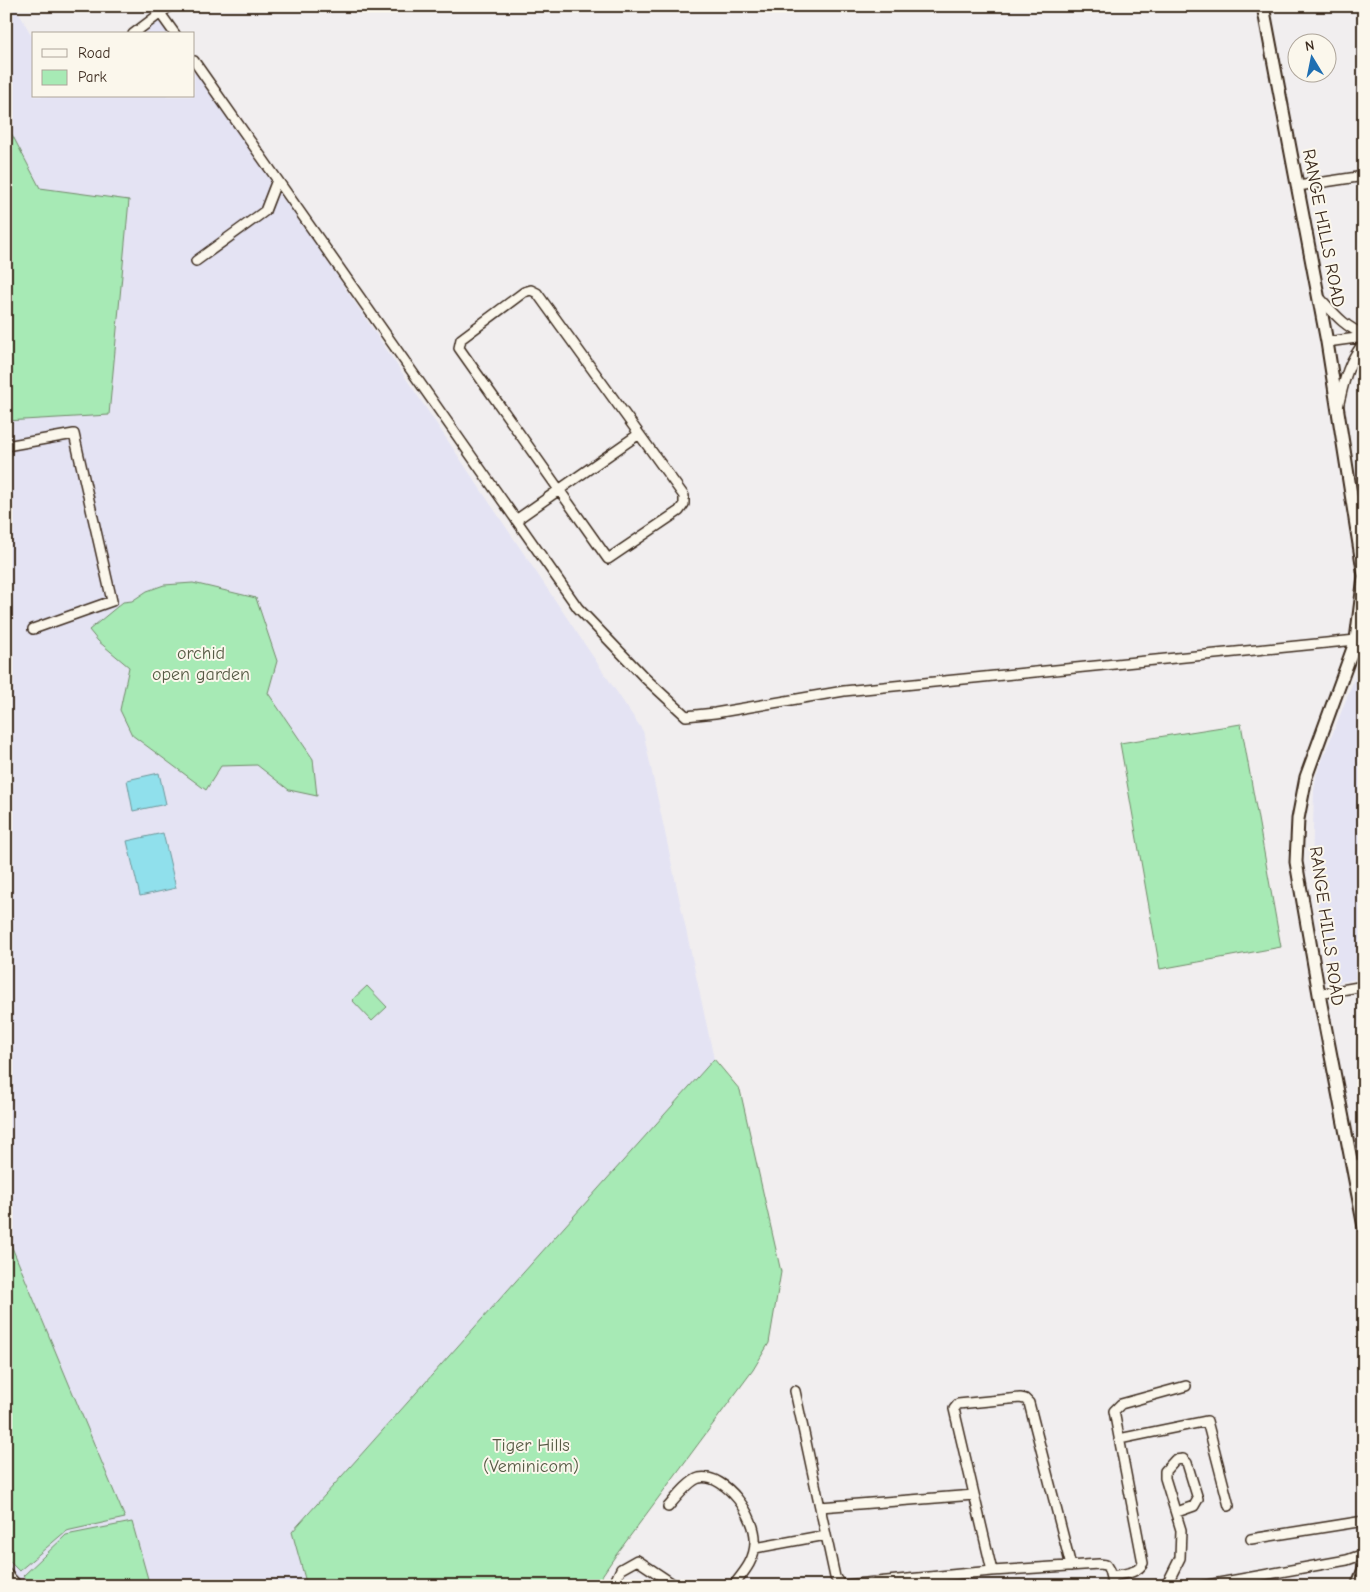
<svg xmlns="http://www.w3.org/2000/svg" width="1370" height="1592" viewBox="0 0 1370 1592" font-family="'Comic Neue',sans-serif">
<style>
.built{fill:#e4e3f3}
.green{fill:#a7eab5;stroke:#718a6a}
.water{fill:#90e0ec;stroke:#6e979a}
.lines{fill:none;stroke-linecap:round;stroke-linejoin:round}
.street-casing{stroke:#3b2a1e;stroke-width:12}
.secondary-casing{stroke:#3b2a1e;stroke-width:15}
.street{stroke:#fbf7ec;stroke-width:9}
.secondary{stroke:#fbf7ec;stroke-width:11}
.labels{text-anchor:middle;stroke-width:4;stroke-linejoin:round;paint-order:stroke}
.street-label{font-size:18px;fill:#3b2a1e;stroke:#fbf7ec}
.park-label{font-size:18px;fill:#565a44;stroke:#fbf7ec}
</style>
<rect width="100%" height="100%" fill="#f1eeef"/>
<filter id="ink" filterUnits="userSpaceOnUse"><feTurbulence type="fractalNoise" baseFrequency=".02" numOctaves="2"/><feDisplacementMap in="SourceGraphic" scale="10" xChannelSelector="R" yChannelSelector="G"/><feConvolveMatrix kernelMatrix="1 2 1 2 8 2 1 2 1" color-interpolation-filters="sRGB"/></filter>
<g filter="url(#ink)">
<!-- built -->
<path class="built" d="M6 6H15L34 40V96H194V63L643 731 714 1059 292 1532 307 1586H6Z
M160 13 174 34H132Z
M1364 654V978L1333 983 1312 870 1314 790 1316 776Z"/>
<!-- green -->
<path class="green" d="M6 123 40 188 129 200 109 415 6 421Z
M193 583 256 598 277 661 268 693 313 759 317 796 289 790 257 765 221 766 206 790 132 735 120 710 129 667 98 641 89 630 123 602 132 601 147 591 164 585Z
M1241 724 1281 947 1160 969 1120 743Z
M367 986 387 1007 372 1021 352 1000Z
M714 1059 740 1090 781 1272 769 1343 753 1370 616 1555 595 1586H307L292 1532Z
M6 1233 125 1518 66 1531 19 1571 6 1558Z
M132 1522 150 1586H31L23 1576 66 1535Z"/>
<!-- water -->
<path class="water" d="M159 773 166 804 133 811 127 780Z
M163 833 176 888 140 896 127 841Z"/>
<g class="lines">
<!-- street casing -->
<g class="street-casing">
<path id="street" d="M160 13 175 34
M133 34 170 6
M194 61 578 608 645 678 686 716 715 713 844 691 1356 640
M1298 186 1364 176
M196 261 265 211 277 180
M531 290 537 293 684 496V504L679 511 608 559 459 348 461 339 524 292Z
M1319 297C1333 312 1344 327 1364 334
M1327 342 1364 337
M1338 407C1344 382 1347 363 1364 343
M6 446 74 434 112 601 33 629
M516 520 639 434
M1319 994 1364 986
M1352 1166 1364 1163
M795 1391 835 1577 839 1583 845 1585 992 1571 1099 1564 1106 1565 1109 1570 1113 1586
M1119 1439 1207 1421 1229 1506
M668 1507C675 1499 690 1480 699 1478 726 1473 757 1518 755 1542 755 1560 744 1572 733 1586
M820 1507 974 1495
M1251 1539 1364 1521
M755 1548 826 1535
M992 1571 954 1409 958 1404 1020 1398 1025 1399 1029 1403 1071 1566
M6 1573 18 1586
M1111 1576C1121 1574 1138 1574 1143 1563L1114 1411 1121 1404 1186 1386
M615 1586 614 1584 621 1569 637 1560 676 1586
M1166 1586 1180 1558 1181 1530 1165 1478V1471L1175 1460 1183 1459 1187 1463 1198 1499 1194 1506 1177 1512
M1202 1586 1347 1560 1364 1554"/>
</g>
<!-- secondary casing -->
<g class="secondary-casing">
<path id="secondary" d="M1263 6 1327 342 1364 576
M1364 576 1356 640 1306 777 1298 819 1296 862 1319 994 1364 1227
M1357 1586 1364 1569"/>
</g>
<!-- street -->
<use href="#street" class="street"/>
<!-- secondary -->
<use href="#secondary" class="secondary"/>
</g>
</g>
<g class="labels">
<!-- street labels -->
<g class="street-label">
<text transform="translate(1324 228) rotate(79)" y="6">RANGE HILLS ROAD</text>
<text transform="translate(1327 926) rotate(82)" y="6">RANGE HILLS ROAD</text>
</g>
<!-- park labels -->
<g class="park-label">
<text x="201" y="659">orchid<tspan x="201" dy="21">open garden</tspan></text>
<text x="531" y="1451">Tiger Hills<tspan x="531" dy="21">(Veminicom)</tspan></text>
</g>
</g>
<!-- margin -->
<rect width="1370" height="1592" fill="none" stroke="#fbf7ec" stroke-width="25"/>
<rect x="12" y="12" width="1345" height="1567" fill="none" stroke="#3b2a1e" stroke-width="2" filter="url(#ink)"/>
<!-- legend -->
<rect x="32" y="32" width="162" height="65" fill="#fbf7ec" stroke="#aea59a"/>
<rect x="42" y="49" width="25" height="8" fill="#fbf7ec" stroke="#aea59a"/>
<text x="78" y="58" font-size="15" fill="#3b2a1e">Road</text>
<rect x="42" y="70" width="25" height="15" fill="#a7eab5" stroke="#aea59a"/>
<text x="78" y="82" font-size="15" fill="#3b2a1e">Park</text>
<!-- north arrow -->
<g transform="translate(1312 58) rotate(350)"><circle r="24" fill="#fbf7ec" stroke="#aea59a"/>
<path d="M0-4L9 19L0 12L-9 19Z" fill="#1f6fb2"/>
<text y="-8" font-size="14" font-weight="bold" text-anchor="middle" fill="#3b2a1e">N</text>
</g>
</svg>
